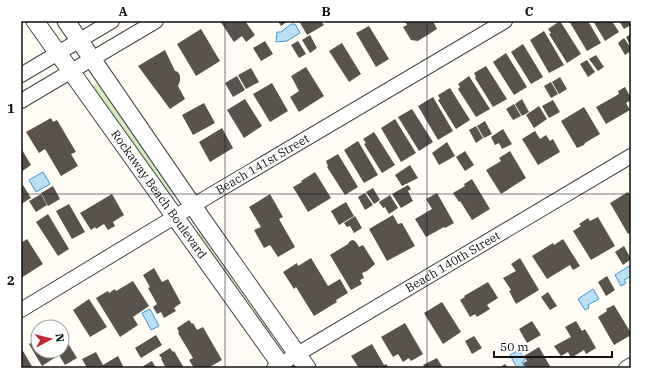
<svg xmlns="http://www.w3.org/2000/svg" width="652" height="389" viewBox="0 0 652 389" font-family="'IBM Plex Serif',serif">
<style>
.green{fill:#d5ebbd}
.water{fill:#b9e0f7;stroke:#3f96cf}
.building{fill:#5a524d}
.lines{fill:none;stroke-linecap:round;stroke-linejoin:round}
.minor-casing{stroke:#444;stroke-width:16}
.tertiary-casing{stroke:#444;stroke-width:19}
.minor{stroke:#fff;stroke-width:14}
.tertiary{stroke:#fff;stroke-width:17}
.grid{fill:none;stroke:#111;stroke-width:1;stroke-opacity:0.55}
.labels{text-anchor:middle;stroke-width:4;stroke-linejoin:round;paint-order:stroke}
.street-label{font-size:12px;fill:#111;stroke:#fff}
.neatline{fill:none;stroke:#111;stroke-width:1.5}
.grid-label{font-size:13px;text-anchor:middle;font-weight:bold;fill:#111}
</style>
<rect width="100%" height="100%" fill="#fffdf5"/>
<!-- green -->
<path class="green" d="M100 81 176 188 166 195 90 88Z
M203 228 276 332 268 338 195 234Z"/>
<!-- water -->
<path class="water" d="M291 24H295L300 33 287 41 276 42 277 32H281Z
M43 172 50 184 36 192 29 180Z
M629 266 631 269V276L624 280 626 283 621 286 615 275Z
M593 289 599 299 588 305 589 308 585 310 578 299Z
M150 309 159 326 151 330 142 313Z
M519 350 525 360 522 362 525 368H517L510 355Z"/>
<!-- building -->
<path class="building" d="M220 21H245L255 35 246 42 242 36 234 42Z
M278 21H288L281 26Z
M299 21H321L324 25 307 35Z
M405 21H433L437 29 418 41 411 40 403 27 407 25Z
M560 21 581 54 567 63 549 34 551 33 548 29Z
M569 21H588L601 43 587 51Z
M593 21H612L619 32 605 41Z
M619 21H631V25L624 29Z
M369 26 389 59 376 67 356 33Z
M201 29 220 61 196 76 177 44Z
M544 31 564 65 549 73 530 40Z
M631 34V47L626 37Z
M310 35 317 48 310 53 302 40Z
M624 38 631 48V51L625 55 618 43Z
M265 41 273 54 261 61 253 48Z
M298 41 306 54 299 58 291 45Z
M342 43 361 74 349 82 329 51Z
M523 44 543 77 531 84 511 52Z
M165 50 175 71 178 72 180 76V81L178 86 185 99 170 109 138 66Z
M506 53 527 87 514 95 493 62Z
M596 55 604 67 598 71 589 59Z
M587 60 595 72 588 77 580 64Z
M486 66 507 99 493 107 475 78 476 77 474 73Z
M306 67 324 96 299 112 290 97 299 91 291 76Z
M251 68 259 82 246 89 238 75Z
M237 76 245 90 233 97 225 83Z
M469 76 490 109 476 117 458 89 460 87 458 84Z
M560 77 567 89 559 94 552 82Z
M551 82 558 94 551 98 544 86Z
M272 83 288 111 270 122 253 94Z
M625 87 631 98V100L626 103 630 110 606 124 596 107 619 94 618 91Z
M450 88 470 120 456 129 438 100 440 99 438 95Z
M433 97 453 131 438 140 418 106Z
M245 99 262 126 244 138 227 110Z
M522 99 529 112 522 116 515 104Z
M553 100 560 112 549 118 542 106Z
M204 103 215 123 193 135 182 115Z
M514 104 521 116 513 120 506 109Z
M539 106 547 119 534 128 526 115Z
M584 107 600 134 585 143 584 145 577 148 561 121Z
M412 109 433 142 419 151 398 117Z
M51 118 53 122 57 120 76 152 71 154 78 166 61 176 45 149 39 153 26 132Z
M395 119 416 153 401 162 381 128Z
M485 121 492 134 484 138 477 126Z
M476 126 483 138 476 143 469 130Z
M222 128 233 148 210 162 199 142Z
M503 129 512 144 502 149 499 143 495 145 491 137Z
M535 131 540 139 546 135 550 141 553 139 560 152 538 165 522 139Z
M374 132 395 165 382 173 364 144 366 143 363 139Z
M358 141 378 175 364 183 344 150Z
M447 142 455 156 439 165 432 153Z
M21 148 31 165 21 172Z
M465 151 474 165 465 171 456 157Z
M510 151 526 178 501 194 486 170 501 161 499 158Z
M338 154 358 187 345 195 327 167 328 166 326 161Z
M410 165 418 178 402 186 395 175Z
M315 172 331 198 308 212 293 187 302 182 301 181Z
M472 179 490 209 472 220 460 201 459 202 453 193 465 186 464 184Z
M23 185 31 198 21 204V186Z
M408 185 411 189 408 191 413 201 401 208 392 194Z
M53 186 60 199 48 206 41 193Z
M373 188 380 200 374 204 366 192Z
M628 192 631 197V232L628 234 610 203Z
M365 193 373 205 365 210 358 197Z
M437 193 454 223 445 228 444 227 426 237 415 219 432 209 426 199Z
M41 194 47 205 36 212 29 201Z
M112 194 124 215 113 222 115 226 108 230 104 224 96 229 95 227 91 230 80 213Z
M270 194 283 217 279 219 295 247 278 257 270 245 264 248 254 230 261 227 249 207Z
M390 195 398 208 389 214 385 207 383 208 379 202Z
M346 202 354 216 339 225 331 211Z
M69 204 85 232 72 239 56 211Z
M48 214 69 249 58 256 36 222Z
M393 215 398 224 402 223 415 246 387 261 369 229Z
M355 216 362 228 354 233 350 226 347 227 344 223Z
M598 217 615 246 591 260 573 231 581 226 579 224 588 218 590 221Z
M27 239 43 264 21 278V243Z
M563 239 580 266 573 270 570 265 547 279 532 256 553 243 554 245Z
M353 240 356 242 359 247 363 245 375 264 367 271 362 273 364 278 360 280 362 284 351 290 330 255 348 244 350 241Z
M624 246 631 259 623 265 615 252Z
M311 258 328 286 340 279 348 293 336 300 337 302 314 316 296 287 294 289 283 272 297 263 298 266Z
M520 258 539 290 516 304 509 291 511 290 503 278 516 271 511 264Z
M154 268 162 282 168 279 181 303 174 308 176 311 164 318 161 312 157 314 153 307 157 304 148 288 150 287 143 275Z
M607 276 615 290 606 296 598 282Z
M133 281 149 306 133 317 138 325 120 337 96 298 108 291 109 293 115 289 116 291Z
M488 282 498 298 487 305 490 309 477 317 475 314 470 317 460 300 465 297 464 296Z
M548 292 557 306 550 310 541 297Z
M89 299 107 327 90 337 73 310Z
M442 302 461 332 443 344 424 313Z
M614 305 631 333V335L614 345 598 317 607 311 606 309Z
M189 320 192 324 193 323 197 330 203 327 222 360 208 368H194L189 360 193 358 178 333 179 332 177 328Z
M532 321 541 335 527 343 519 329Z
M576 321 582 331 585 329 596 348 586 354 584 350 571 358 568 352 561 356 554 346 571 337 565 327Z
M54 322 58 327H45Z
M405 323 423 354 411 361 409 358 403 362 398 354 393 357 381 337Z
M62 334 77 358 65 365 59 355 42 366 29 344 38 339V351H62Z
M156 335 162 345 141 358 135 348Z
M474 336 482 348 472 354 465 341Z
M372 344 384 365 386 364 389 368H359L351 356Z
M539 347 551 368H526L523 363 527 361 524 356Z
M170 348 173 352 174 351 184 368H166L161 359 162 358 159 355Z
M23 351 33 368H21V352Z
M96 352 103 365 118 356 124 368H87L82 359Z
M437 358 443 368H425L423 365Z
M152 361 156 368H140Z
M505 364 508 368H499Z"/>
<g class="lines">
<!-- minor casing -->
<g class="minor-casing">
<g id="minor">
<path d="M21 75 112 21"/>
<path d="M21 101 156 21"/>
<path id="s1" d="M21 310 209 196 505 21"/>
<path id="s2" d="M274 368 631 156"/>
<path d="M626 368 631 365"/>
</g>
</g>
<!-- tertiary casing -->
<g class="tertiary-casing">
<g id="tertiary">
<path id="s3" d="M35 21 283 368"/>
<path d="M66 21 202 219 307 368"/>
</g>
</g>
<!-- minor -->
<use href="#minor" class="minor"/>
<!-- tertiary -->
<use href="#tertiary" class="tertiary"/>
</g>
<!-- grid -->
<path class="grid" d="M225 21V368M427 21V368M21 194H631"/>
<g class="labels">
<!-- street labels -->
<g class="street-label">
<text dy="4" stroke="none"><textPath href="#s1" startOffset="282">Beach 141st Street</textPath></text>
<text dy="4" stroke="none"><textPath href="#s3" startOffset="213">Rockaway Beach Boulevard</textPath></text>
<text dy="4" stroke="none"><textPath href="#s2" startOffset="208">Beach 140th Street</textPath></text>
</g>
</g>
<!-- border -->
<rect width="652" height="389" fill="none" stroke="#ffffff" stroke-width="44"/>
<!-- north arrow -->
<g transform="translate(50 339) rotate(83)"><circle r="19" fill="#ffffff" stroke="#a0a0a0"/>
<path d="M0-3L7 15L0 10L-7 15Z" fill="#c4262e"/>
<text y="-6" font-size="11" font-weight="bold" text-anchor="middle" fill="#111111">N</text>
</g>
<!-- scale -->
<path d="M494 351v6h118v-6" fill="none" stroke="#111111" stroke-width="2"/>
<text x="500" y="351" font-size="12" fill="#111111" stroke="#ffffff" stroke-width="3" paint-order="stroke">50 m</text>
<rect x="22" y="22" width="608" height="345" class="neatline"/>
<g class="grid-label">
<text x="123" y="16">A</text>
<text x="326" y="16">B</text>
<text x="529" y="16">C</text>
<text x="11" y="113">1</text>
<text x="11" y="285">2</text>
</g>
</svg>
